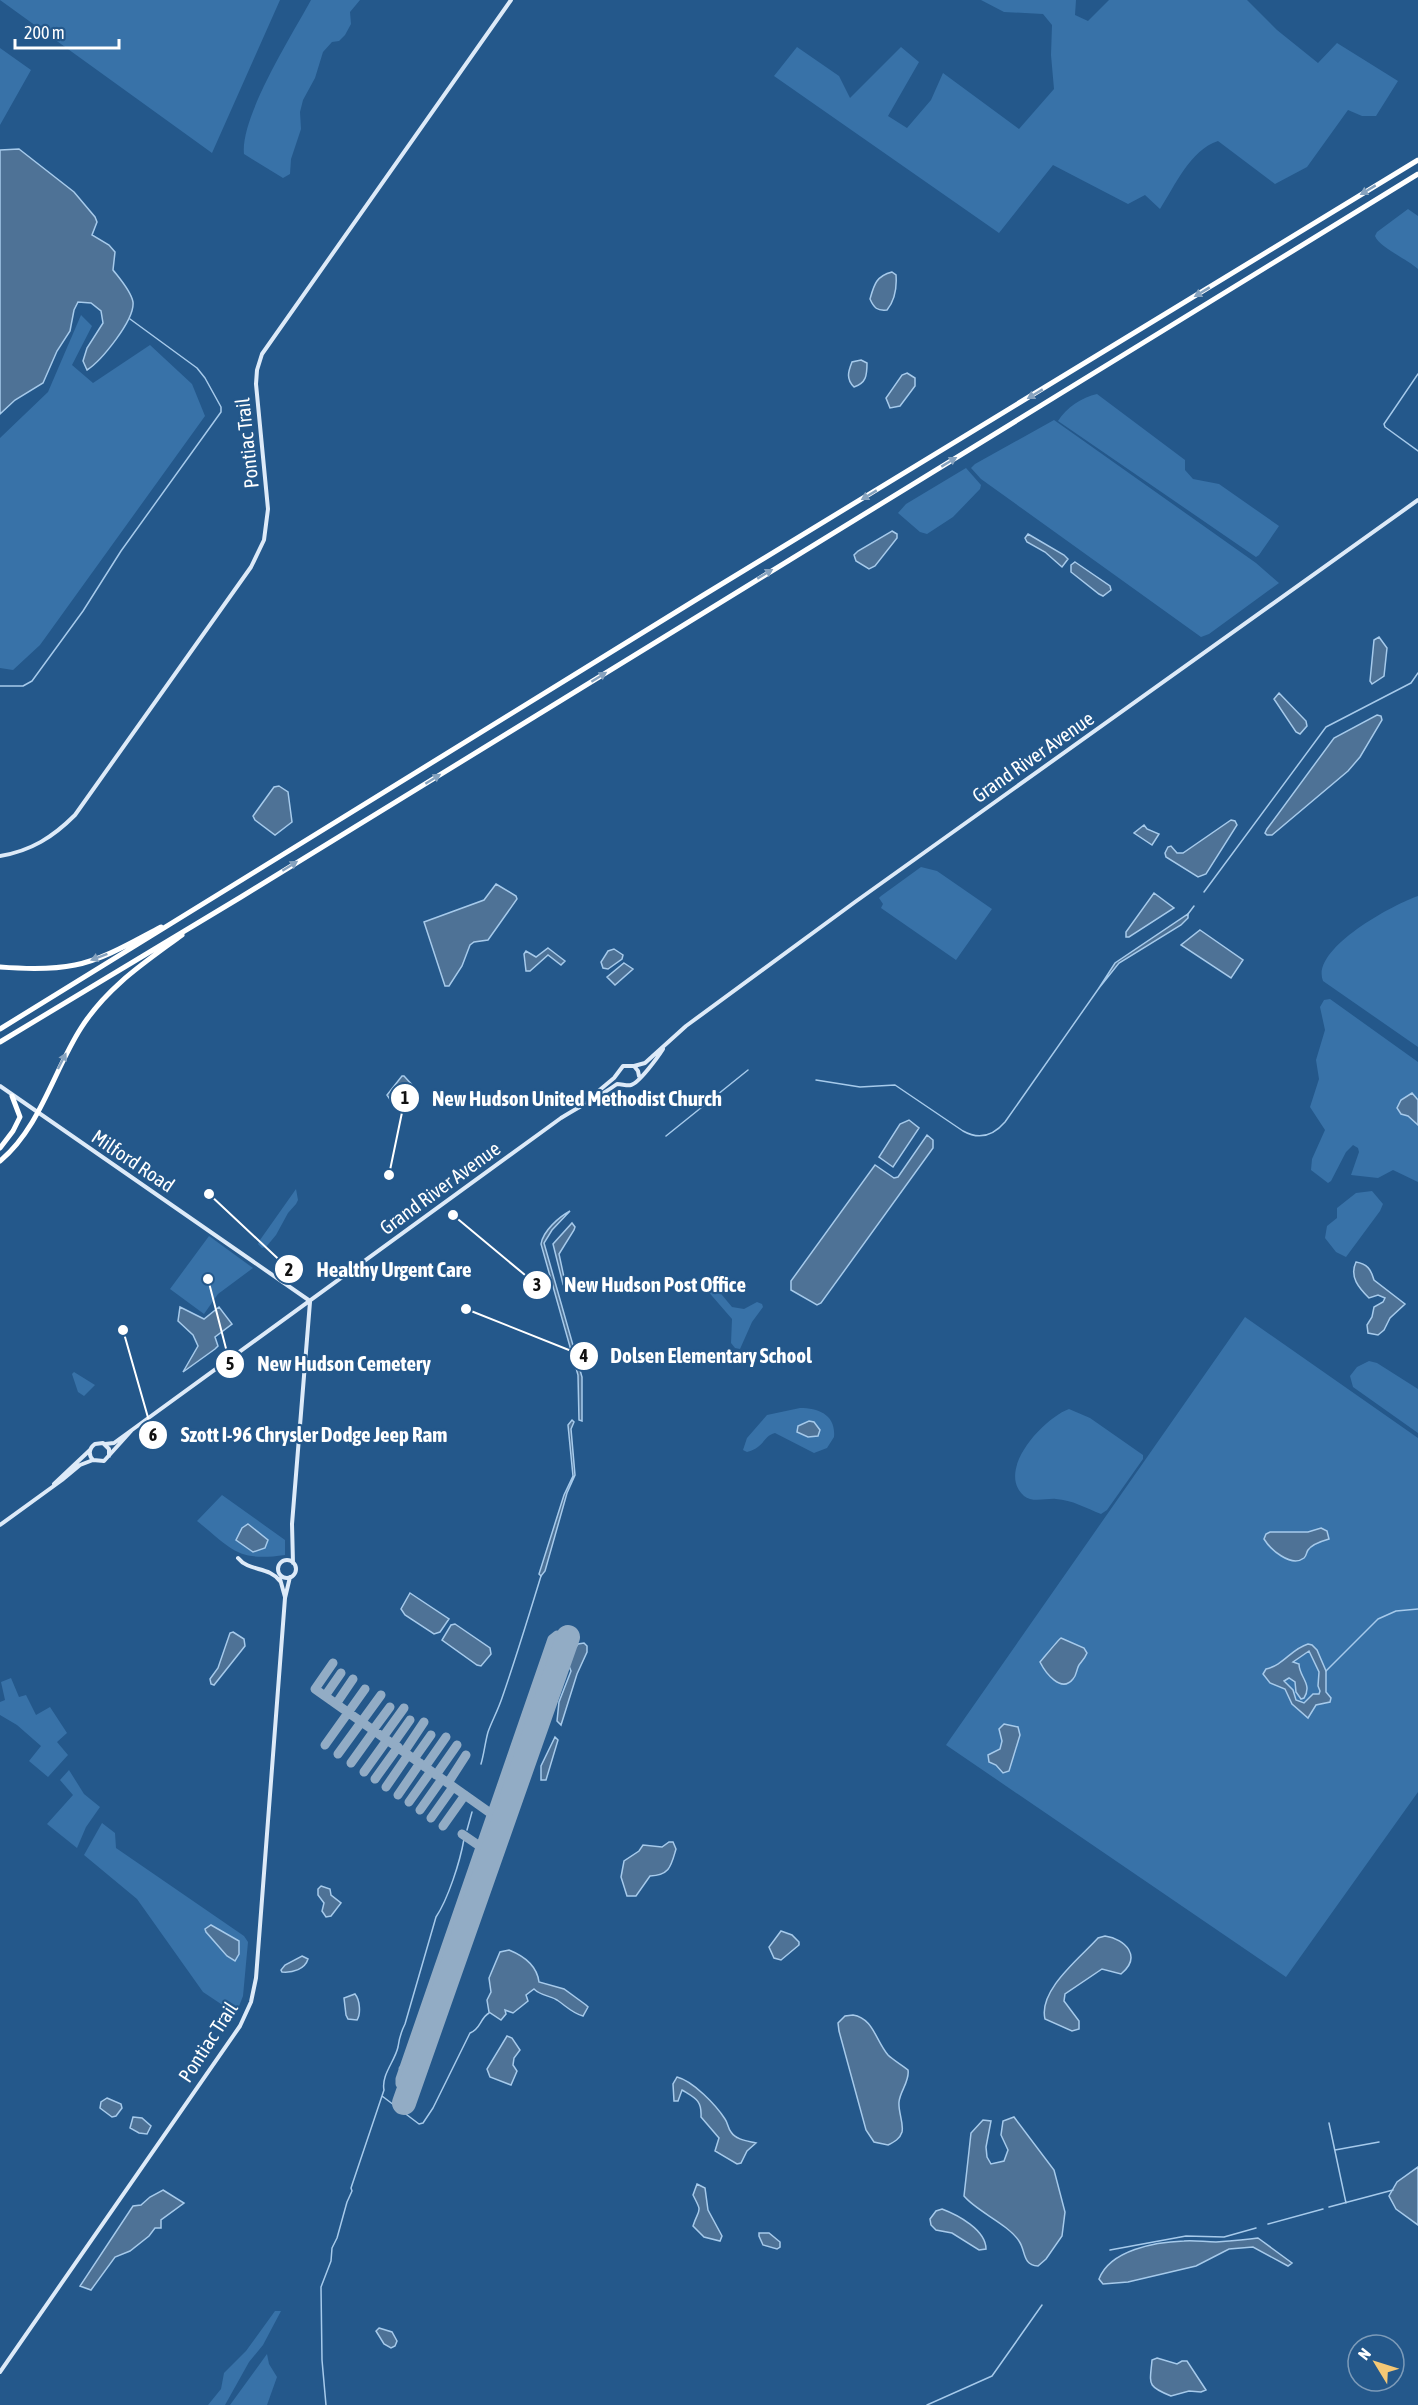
<svg xmlns="http://www.w3.org/2000/svg" width="1418" height="2405" viewBox="0 0 1418 2405" font-family="'Asap Condensed',sans-serif">
<style>
.green{fill:#3872a8}
.water{fill:#4e7296;stroke:#a6caeb;stroke-width:1.5;fill-rule:evenodd}
.lines{fill:none;stroke-linecap:round;stroke-linejoin:round}
.stream{stroke:#a6caeb;stroke-width:1.5}
.taxiway{stroke:#92acc5;stroke-width:9}
.runway{stroke:#92acc5;stroke-width:24}
.secondary{stroke:#ddeaf8;stroke-width:4}
.motorway{stroke:#fff;stroke-width:5}
.oneway{fill:#87a3bf}
.labels{text-anchor:middle;stroke-width:4.5;stroke-linejoin:round;paint-order:stroke}
.street-label{font-size:20px;fill:#fff;stroke:#24588b}
.leader{fill:none;stroke:#fff;stroke-width:2}
.callout-dot{fill:#fff;stroke:#24588b;stroke-width:2}
.mark-label{font-size:18px;text-anchor:middle;font-weight:bold;fill:#111}
.callout-label{font-size:21px;text-anchor:middle;font-weight:bold;fill:#fff;stroke:#24588b;stroke-width:4.5;stroke-linejoin:round;paint-order:stroke}
</style>
<rect width="100%" height="100%" fill="#24588b"/>
<!-- green -->
<path class="green" d="M0 0H280L212 153Z
M311 0H360L350 12 351 24 345 35 339 41 332 42 323 52 315 78 303 100 300 112 301 129 291 159 290 174 283 178 244 154C240 117 292 35 311 0Z
M981 0H1076L1075 15 1088 21 1109 0H1247L1277 30 1318 63 1337 43 1398 81 1376 116H1362L1348 110 1307 167 1275 184 1218 141C1190 150 1175 186 1160 209L1145 195 1128 204 1053 165 999 233 774 76 797 47 839 76 850 98 901 47 919 62 888 116 907 128 931 100 943 73 1019 129 1054 89 1051 55 1052 25 1043 14 1004 12Z
M0 48 31 70 0 125Z
M1408 209 1418 216V269C1407 259 1379 247 1375 236L1377 232Z
M81 315 92 326 72 365 93 383 150 345 192 384 205 416 40 645 13 670 0 668V438L48 392Z
M1097 394 1185 460V470L1193 479 1219 484 1279 526 1259 555 1256 557 1058 421C1066 408 1082 397 1097 394Z
M1054 420 1256 563 1279 583 1209 634 1201 637 981 479 971 468 975 464Z
M966 468 981 485 980 489 953 517 927 534 920 532 898 513 906 504Z
M921 867 937 871 992 909 956 960 881 908 883 904 879 898 881 896Z
M1418 896V1047L1323 981C1310 949 1394 904 1418 896Z
M1330 999 1418 1062V1100L1412 1093 1401 1100 1397 1108 1401 1114 1408 1116 1418 1125V1182L1393 1170 1378 1178 1351 1175 1359 1152 1358 1148 1353 1145 1346 1152 1331 1181 1328 1183 1311 1170 1312 1159 1325 1130 1310 1107 1319 1079 1316 1060 1325 1030 1320 1007 1324 1000Z
M296 1189 298 1200 296 1204 288 1213 276 1235 266 1247 262 1248 258 1244 260 1240Z
M1372 1191 1383 1204 1380 1211 1346 1257 1336 1252 1325 1238 1327 1226 1337 1218V1208L1356 1193Z
M209 1236 253 1268 218 1294 204 1314 170 1289Z
M708 1282 712 1283 732 1307 744 1309 757 1302 762 1304 763 1307 752 1322 740 1349 735 1348 731 1343 732 1319 706 1289Z
M1245 1317 1418 1438V1792L1286 1977 946 1745Z
M1369 1361 1377 1363 1418 1389V1433L1353 1387 1350 1376 1357 1367Z
M74 1372 95 1385 84 1396 78 1392 72 1374Z
M800 1408C819 1408 836 1415 834 1437L827 1448 814 1453 775 1433C763 1436 765 1447 747 1452L743 1450 747 1438 767 1415Z
M1069 1409 1090 1418 1143 1455V1459L1107 1510 1101 1514C1086 1508 1072 1500 1056 1499 1047 1498 1032 1503 1024 1496 995 1470 1044 1418 1069 1409Z
M222 1495 285 1540V1555C237 1562 232 1549 197 1521Z
M11 1678 19 1697 26 1695 36 1715 50 1707 67 1733 57 1742 68 1755 48 1777 29 1761 41 1746 17 1725 0 1715V1702L5 1700 1 1682Z
M69 1770 84 1794 100 1807 86 1827 77 1848 47 1824 73 1795 60 1780Z
M102 1823 115 1833 116 1848 244 1936 248 1942 243 1996 236 2014 203 1992 137 1899 84 1855Z
M275 2311H281L263 2345 249 2362 225 2405H208L221 2389 224 2373 246 2351Z
M267 2354 269 2364 277 2377 267 2405H230Z"/>
<!-- water -->
<path class="water" d="M19 149 74 192 95 217 97 222 92 235 109 245 115 252 113 270C120 279 131 291 133 302 135 320 101 361 87 370L83 361 87 348 103 323 101 311 91 303 78 302 74 310 70 331 57 351 43 383 15 400 0 414V150Z
M892 272 896 275C897 288 895 300 887 310 877 311 874 308 870 299 874 285 876 276 892 272Z
M861 360 867 363C867 376 866 383 854 387 846 379 848 372 852 362Z
M907 373 915 378V386L900 406 890 408 886 398 902 375Z
M892 531 897 534V538L875 566 869 569 856 561 854 555 858 551Z
M1028 534 1064 555 1068 559 1062 567 1045 552 1027 542 1025 538Z
M1075 562 1110 586 1111 590 1103 596 1099 594 1071 572V565Z
M1379 637 1387 648 1384 676 1372 684 1370 681 1374 640Z
M1279 693 1306 721 1307 726 1300 734 1296 732 1274 699Z
M1377 715 1381 716 1382 720 1360 757 1348 771 1272 835H1267L1265 833 1267 829 1334 738Z
M279 786 288 792 292 822 275 835 255 820 253 816 274 787Z
M1231 820 1235 821 1237 825 1206 874 1198 877 1166 857 1165 853 1168 847 1171 846 1177 853H1183Z
M1144 825 1147 829 1159 834 1152 845 1134 833Z
M496 884 516 896 517 899 488 940 474 942 470 945 462 966 449 986H445L424 922 484 900Z
M1154 893 1174 908 1129 937H1126V932Z
M1188 914V918L1181 925 1119 963 1099 988 1115 963Z
M1200 930 1243 960 1231 978 1181 945Z
M548 948 565 961 561 965 548 955 530 971H526L524 954 526 951 536 957Z
M614 949 623 955 622 959 608 969 603 968 601 962 608 951Z
M624 963 633 969 615 985 607 977Z
M402 1076H404L414 1087 396 1100 391 1101 387 1095Z
M1412 1093 1418 1100V1125L1408 1116 1401 1114 1397 1108 1401 1100Z
M909 1120 919 1128 893 1167 879 1157 900 1124Z
M927 1135 933 1140V1148L821 1303 817 1305 791 1290V1281L875 1165 894 1178 898 1177Z
M570 1211 552 1230 544 1243 582 1377V1421L579 1420 578 1375 541 1244C543 1231 559 1217 570 1211Z
M572 1223 575 1227 574 1230 559 1254 565 1282 563 1284 553 1244Z
M1356 1262C1367 1264 1371 1269 1374 1280L1405 1304 1390 1318 1384 1330 1378 1335 1368 1333 1367 1325 1372 1317 1374 1307 1383 1302 1385 1298 1378 1295 1369 1298C1359 1288 1349 1277 1356 1262Z
M180 1307 204 1319 219 1307 232 1324 215 1337 218 1346 215 1349 183 1372 198 1346 193 1335 178 1321Z
M572 1420 574 1422 571 1429 575 1475 567 1493 545 1571 541 1576 539 1574 564 1495 573 1476 568 1425Z
M809 1421 814 1422 820 1430 818 1436 808 1437 797 1432 798 1426Z
M248 1524 268 1540 265 1548 253 1552 236 1540 242 1528Z
M1321 1528 1327 1531 1329 1539C1322 1541 1312 1544 1308 1550 1306 1553 1307 1555 1304 1558 1291 1568 1270 1549 1264 1539L1266 1534 1270 1532H1308Z
M410 1593 449 1619 440 1632 434 1634 405 1615 401 1609Z
M455 1624 490 1648 491 1654 481 1666 477 1665 442 1640 451 1625Z
M233 1632 244 1639 245 1646 214 1685 211 1684 210 1679 218 1668 230 1633Z
M1061 1638 1084 1648 1087 1653C1085 1658 1082 1661 1079 1665 1076 1670 1077 1675 1073 1679 1061 1694 1045 1672 1040 1662 1042 1660 1058 1640 1061 1638Z
M584 1643 587 1646V1652L577 1674 561 1725 557 1721 559 1702 571 1671 569 1666 573 1651 578 1644Z
M1308 1644 1312 1645 1317 1650 1326 1671V1692L1331 1698 1330 1702 1316 1705 1308 1718 1292 1704 1285 1689 1270 1683 1263 1674 1266 1669C1284 1665 1291 1649 1308 1644ZM1309 1651 1319 1672 1318 1686 1320 1691 1319 1694H1313L1304 1703 1296 1700 1293 1690 1284 1681 1289 1678 1295 1682 1296 1692 1301 1699 1304 1698C1313 1684 1299 1677 1299 1664L1293 1662Z
M1004 1724 1018 1727 1020 1735 1009 1771 1003 1773 996 1765 989 1762 988 1755 1000 1749 1002 1741 999 1729Z
M555 1737 558 1740 546 1780H541V1766Z
M669 1842H673L676 1849C671 1866 670 1875 650 1876L636 1896H627L621 1877 624 1861 639 1851 643 1845 662 1847Z
M321 1886 330 1889 331 1895 341 1903 331 1916 326 1917 322 1911 324 1903 318 1895V1889Z
M211 1925 239 1941V1954L235 1961 227 1956 206 1932 205 1929Z
M781 1931 792 1935 799 1942V1945L781 1960 774 1958 769 1947Z
M1105 1936C1126 1939 1142 1957 1121 1974L1102 1969 1065 1994 1064 2001 1079 2021V2029L1072 2031 1045 2019C1038 1990 1081 1957 1098 1938Z
M509 1950C524 1956 537 1966 539 1982L564 1989 586 2005 588 2007 583 2016C572 2013 566 2006 557 2000 549 1995 541 1996 534 1989L526 1995 528 2001 513 2013 505 2010 506 2014 501 2020 489 2012 487 2000 491 1992 489 1978 500 1952Z
M302 1956 308 1959C305 1969 293 1973 282 1972L281 1970 285 1965Z
M355 1994C360 2000 361 2014 357 2020L348 2019 346 2015 344 1998Z
M853 2015C873 2018 876 2041 888 2055 893 2060 902 2065 908 2070 910 2081 900 2091 899 2102 898 2112 904 2123 902 2132 900 2139 894 2142 888 2145L874 2142 866 2130 839 2031 838 2023 845 2016Z
M507 2036 512 2038 520 2050 514 2058 513 2065 517 2071 511 2085 490 2077 487 2069Z
M677 2077C693 2081 716 2105 725 2119 728 2123 728 2129 731 2132 736 2140 748 2141 756 2143L747 2151 741 2163 737 2164 715 2151 719 2138 701 2117C702 2100 695 2098 682 2090L678 2101H674L673 2084Z
M107 2098 121 2104 122 2108 116 2116 112 2117 100 2108 101 2102Z
M133 2117 142 2118 151 2126 147 2134 139 2133 130 2128Z
M1014 2117 1054 2170 1065 2212 1062 2236 1046 2259 1038 2266C1022 2265 1026 2251 1019 2241 1008 2224 976 2211 964 2196L971 2133 983 2120 991 2121 986 2147 987 2157 991 2164 1004 2161 1008 2150 1001 2135 1003 2121Z
M1418 2167V2225L1396 2209 1389 2196 1397 2182Z
M697 2184 705 2188 708 2210 722 2236 720 2241 704 2237 693 2226C699 2207 703 2214 693 2195Z
M163 2190 184 2203 161 2220V2228H155L149 2236 130 2251 115 2257 91 2290 80 2286 133 2206 141 2205 150 2197Z
M942 2209C958 2215 986 2230 986 2249L979 2250 952 2233 936 2230 931 2225 930 2219 936 2211Z
M759 2233H769L780 2242V2247L777 2249 763 2245 759 2236Z
M1258 2238 1292 2263 1288 2266 1253 2247 1229 2249 1196 2266 1128 2282 1103 2284 1099 2279C1110 2250 1155 2242 1184 2241 1194 2240 1205 2242 1216 2242 1230 2241 1244 2240 1258 2238Z
M379 2328 392 2332 397 2341 395 2346 391 2348 384 2344 376 2331Z
M1157 2358 1177 2364 1182 2361H1187L1206 2390 1201 2392 1189 2391 1171 2396C1146 2386 1150 2384 1152 2360Z"/>
<g class="lines">
<!-- stream -->
<path class="stream" d="M1418 374 1384 424 1385 427 1418 451
M0 686H23L32 681 83 611 121 551 221 412V407L205 378 197 368 130 319
M1204 892 1326 727 1411 683 1418 673
M1188 914 1194 906
M816 1080 860 1087 895 1085 963 1131C979 1140 993 1136 1005 1122L1099 988
M666 1136 748 1070
M1326 1671 1378 1619 1396 1611 1418 1609
M481 1764C484 1754 485 1743 488 1732 492 1721 498 1710 502 1698 516 1658 529 1615 541 1576
M467 1830 472 1812
M382 2096 419 2124 423 2123 433 2108 470 2033C481 2029 480 2018 489 2013
M1329 2123 1346 2203
M1335 2150 1379 2142
M1329 2207 1393 2190
M1268 2224 1323 2209
M1110 2250 1186 2236 1224 2237 1256 2228
M326 2405 322 2360 321 2287 331 2261 332 2248 337 2238 347 2202 352 2191 351 2188 384 2090C381 2075 395 2061 398 2047 399 2039 401 2032 405 2024L436 1917C448 1899 460 1862 464 1839
M927 2405 992 2376 1042 2305"/>
<!-- taxiway -->
<path class="taxiway" d="M333 1663 315 1689 503 1822
M325 1696 341 1673
M336 1704 353 1679
M373 1730 390 1707
M383 1737 404 1708
M393 1744 410 1720
M325 1745 365 1689
M404 1752 424 1722
M338 1754 381 1695
M414 1759 431 1735
M351 1763 374 1731
M425 1767 446 1737
M364 1772 387 1740
M436 1775 457 1745
M375 1779 398 1747
M448 1783 466 1755
M386 1787 408 1755
M398 1795 420 1763
M409 1802 431 1771
M420 1810 442 1779
M431 1818 453 1787
M443 1826 465 1795
M462 1834 481 1847
M443 1956 454 1960
M403 2069 415 2073
M409 2090 400 2084V2079L552 1639 557 1635 567 1639"/>
<!-- runway -->
<path class="runway" d="M404 2103 568 1637"/>
<!-- secondary -->
<path class="secondary" d="M0 856C31 851 53 837 75 815L251 567 264 540 268 509 256 384 257 370 262 354 511 0
M634 1066 645 1063 686 1026 855 902 1418 500
M0 1086 310 1301
M593 1097 596 1093 614 1078 623 1066H634L638 1071 639 1076
M105 1444 114 1443 561 1118C580 1106 599 1097 617 1084 622 1084 627 1086 631 1085 639 1083 658 1057 663 1049
M109 1456V1449L103 1443 95 1444C89 1448 88 1455 93 1460L104 1461 131 1431
M54 1484 90 1450
M0 1525 62 1480 80 1465 93 1460
M238 1558C249 1572 269 1566 280 1581
M278 1569a9 9 0 1 1 18 0a9 9 0 1 1-18 0Z
M293 1563 292 1524 310 1302
M280 1579 285 1597
M0 2372 240 2026 251 2002 256 1978 285 1598 290 1577"/>
<!-- motorway -->
<path class="motorway" d="M0 967C25 969 51 970 75 965 105 959 134 941 161 927
M0 1029 702 596 1418 160
M0 1042 241 897 1418 174
M0 1148 13 1131 20 1117 12 1096
M0 1161C40 1128 54 1070 81 1028 107 987 144 963 182 935"/>
</g>
<!-- one-way arrows -->
<defs><path id="oneway-solid" d="M-6-.8H1V-3.2L6.5 0L1 3.2V.8H-6Z" transform="scale(1.5)"/></defs>
<g class="oneway">
<use href="#oneway-solid" transform="translate(1368 190) rotate(149)"/>
<use href="#oneway-solid" transform="translate(1202 292) rotate(149)"/>
<use href="#oneway-solid" transform="translate(1035 394) rotate(149)"/>
<use href="#oneway-solid" transform="translate(949 462) rotate(-31)"/>
<use href="#oneway-solid" transform="translate(869 495) rotate(149)"/>
<use href="#oneway-solid" transform="translate(765 574) rotate(-31)"/>
<use href="#oneway-solid" transform="translate(599 677) rotate(-32)"/>
<use href="#oneway-solid" transform="translate(433 779) rotate(-32)"/>
<use href="#oneway-solid" transform="translate(290 866) rotate(-32)"/>
<use href="#oneway-solid" transform="translate(99 957) rotate(159)"/>
<use href="#oneway-solid" transform="translate(62 1061) rotate(-63)"/>
</g>
<g class="labels">
<!-- street labels -->
<g class="street-label">
<text transform="translate(247 443) rotate(-96)" y="7">Pontiac Trail</text>
<text transform="translate(1033 757) rotate(-35)" y="7">Grand River Avenue</text>
<text transform="translate(133 1161) rotate(34)" y="7">Milford Road</text>
<text transform="translate(440 1188) rotate(-36)" y="7">Grand River Avenue</text>
<text transform="translate(208 2042) rotate(-57)" y="7">Pontiac Trail</text>
</g>
</g>
<!-- callouts -->
<path class="leader" d="M389 1175L405 1098M209 1194L289 1269M453 1215L537 1285M466 1309L584 1356M208 1279L230 1364M123 1330L153 1435"/>
<g class="callout-dot">
<circle cx="389" cy="1175" r="6"/>
<circle cx="209" cy="1194" r="6"/>
<circle cx="453" cy="1215" r="6"/>
<circle cx="466" cy="1309" r="6"/>
<circle cx="208" cy="1279" r="6"/>
<circle cx="123" cy="1330" r="6"/>
<circle cx="405" cy="1098" r="15"/>
<circle cx="289" cy="1269" r="15"/>
<circle cx="537" cy="1285" r="15"/>
<circle cx="584" cy="1356" r="15"/>
<circle cx="230" cy="1364" r="15"/>
<circle cx="153" cy="1435" r="15"/>
</g>
<g class="mark-label">
<text x="405" y="1104">1</text>
<text x="289" y="1276">2</text>
<text x="537" y="1291">3</text>
<text x="584" y="1362">4</text>
<text x="230" y="1370">5</text>
<text x="153" y="1441">6</text>
</g>
<g class="callout-label">
<text x="577" y="1106">New Hudson United Methodist Church</text>
<text x="394" y="1277">Healthy Urgent Care</text>
<text x="655" y="1292">New Hudson Post Office</text>
<text x="711" y="1363">Dolsen Elementary School</text>
<text x="344" y="1371">New Hudson Cemetery</text>
<text x="314" y="1442">Szott I-96 Chrysler Dodge Jeep Ram</text>
</g>
<!-- north arrow -->
<g transform="translate(1376 2363) rotate(308)"><circle r="28" fill="#24588b" stroke="#7c9bb9" stroke-width="1.5"/>
<path d="M0-4.5L10 22L0 15L-10 22Z" fill="#f5c875"/>
<text y="-9" font-size="16" font-weight="bold" text-anchor="middle" fill="#ffffff">N</text>
</g>
<!-- scale -->
<path d="M15 39v9h104v-9" fill="none" stroke="#ffffff" stroke-width="3"/>
<text x="24" y="39" font-size="18" fill="#ffffff" stroke="#24588b" stroke-width="4.5" paint-order="stroke">200 m</text>
</svg>
